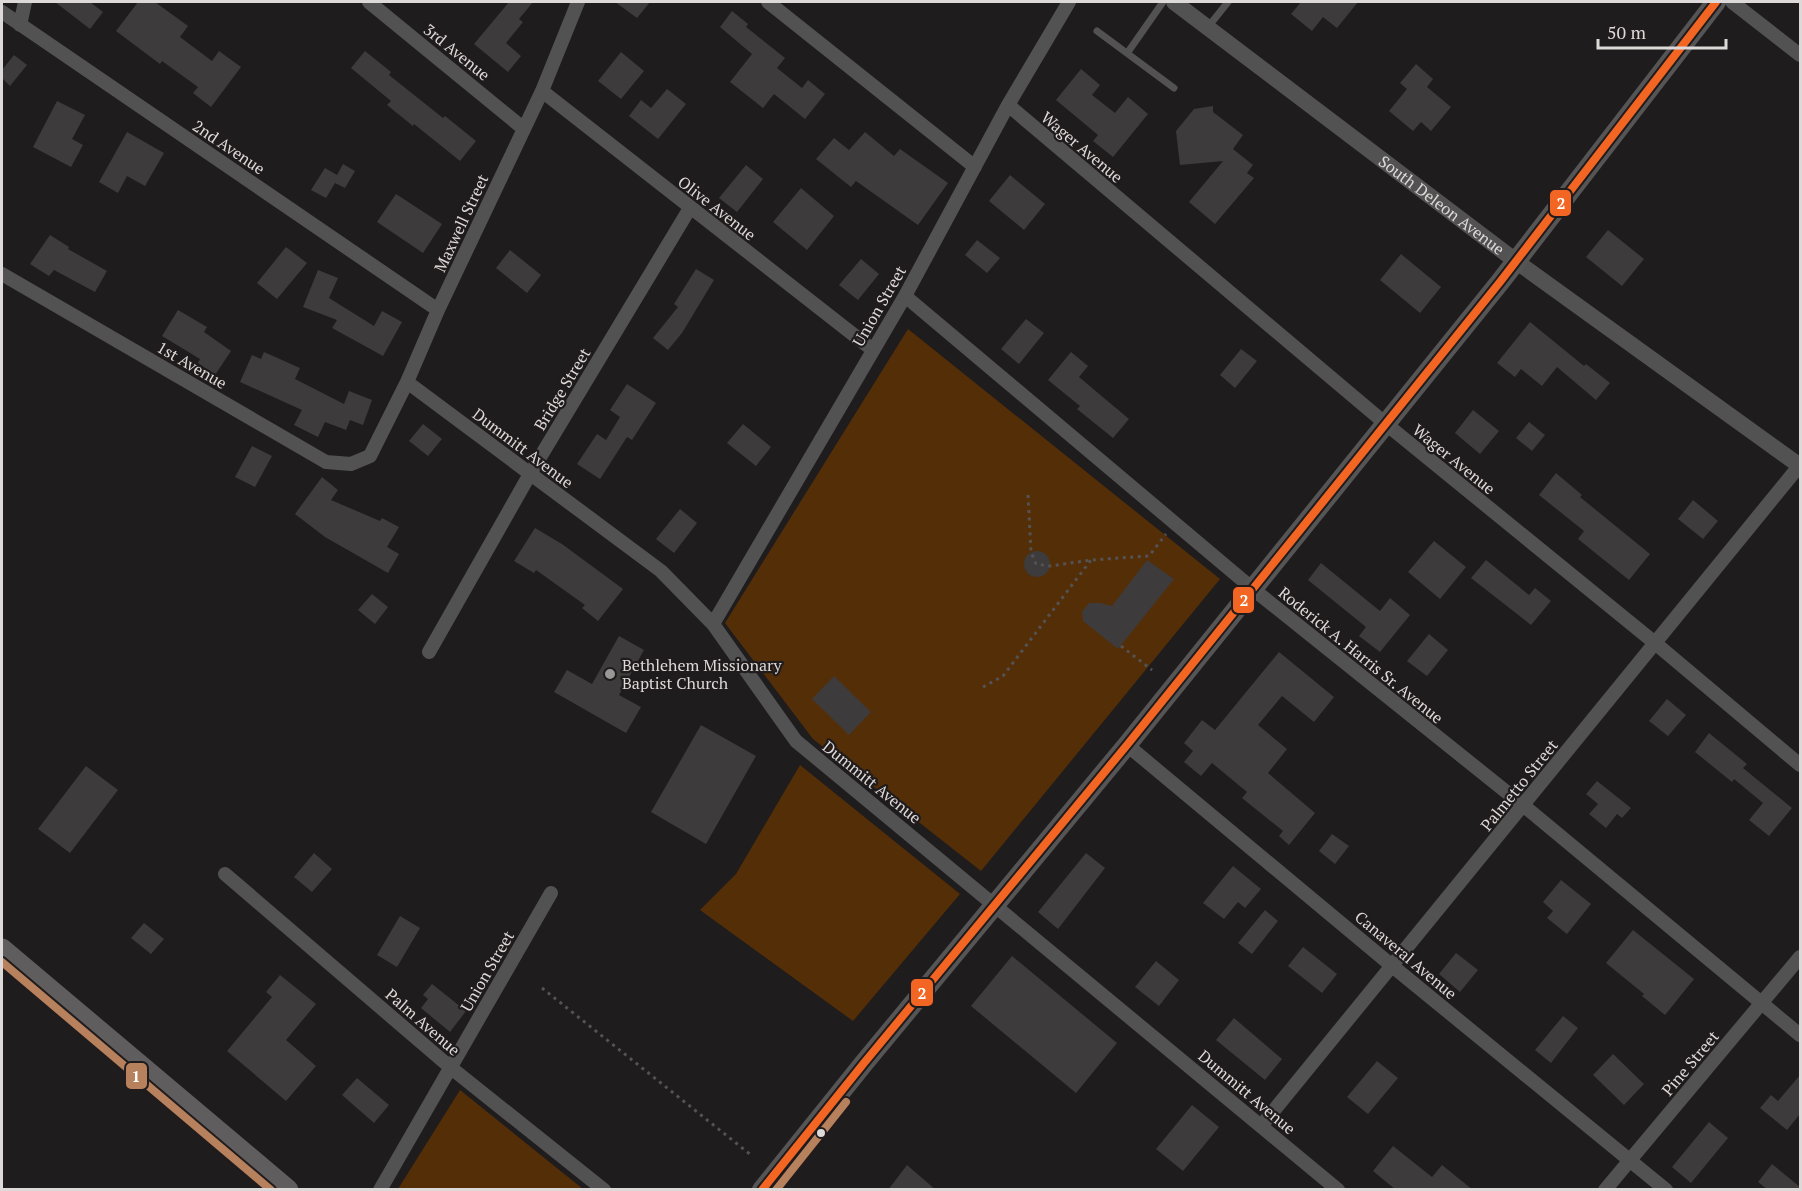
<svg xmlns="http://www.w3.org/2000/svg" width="1802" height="1191" viewBox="0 0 1802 1191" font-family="'PT Serif',serif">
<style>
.green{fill:#542e07}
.building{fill:#3d3b3b}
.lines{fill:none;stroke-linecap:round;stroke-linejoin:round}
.path{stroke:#545253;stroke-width:3;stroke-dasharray:3 4.5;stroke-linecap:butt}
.service{stroke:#535252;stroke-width:7}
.minor{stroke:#535252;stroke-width:14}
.tertiary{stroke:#535252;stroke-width:16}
.secondary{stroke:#565556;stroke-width:20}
.primary{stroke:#5f5d5e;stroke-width:21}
.bus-1-casing{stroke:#201b1c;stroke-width:12}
.bus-2-casing{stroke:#201b1c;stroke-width:12}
.bus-1{stroke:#f26522;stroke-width:8}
.bus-2{stroke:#b6815c;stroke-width:8}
.poi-dot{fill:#9a9797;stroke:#201b1c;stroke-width:2}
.bus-dot{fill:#ddd9d9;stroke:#201b1c;stroke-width:2}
.labels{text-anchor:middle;stroke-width:4.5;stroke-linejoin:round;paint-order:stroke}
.street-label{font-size:16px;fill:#ddd9d9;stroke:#201b1c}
.poi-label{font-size:16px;fill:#ddd9d9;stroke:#201b1c;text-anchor:start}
.line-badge{stroke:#201b1c;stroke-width:2}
.badge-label{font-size:16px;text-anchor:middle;font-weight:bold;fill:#fff}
</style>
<rect width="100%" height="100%" fill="#1f1c1d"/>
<!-- green -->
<path class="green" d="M908 329 1220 579 981 871 813 739 725 623Z
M800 765 960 894 853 1021 700 910 736 874Z
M460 1090 583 1189H398Z"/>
<!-- building -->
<path class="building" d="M55 2H90L103 12 90 29Z
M138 2H155L188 26 180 37 212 61 219 51 241 67 211 107 193 93 198 87 162 61 160 64 116 31Z
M509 2H533L519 19 523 22 506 43 521 56 508 72 474 44Z
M615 2H650L637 18Z
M1301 2H1358L1337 28 1323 17 1312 31 1291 14Z
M732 11 748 24 746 27 785 58 777 68 802 88 808 80 825 94 805 119 774 94 763 108 730 82 752 54 720 27Z
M365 51 391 72 389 75 443 118 445 116 476 141 460 161 414 124 413 126 387 105 391 101 351 68Z
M621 52 644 71 621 99 598 81Z
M14 55 27 65 10 86 2 78V70Z
M1416 64 1433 79 1427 87 1451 107 1431 131 1421 122 1413 131 1389 111 1407 89 1400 83Z
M1081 69 1100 85 1092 95 1115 113 1128 97 1148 114 1113 157 1093 141 1098 135 1056 100Z
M667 89 686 104 658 139 629 116 641 100 651 108Z
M57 101 85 115 72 139 83 145 71 167 33 147Z
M1213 106V112L1243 135 1233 149 1253 165 1247 173 1254 178 1215 224 1189 202 1223 161 1180 165 1176 131 1194 109Z
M127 132 164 153 145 186 127 176 118 193 99 182Z
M865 132 894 156 900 149 948 183 918 225 856 181 851 187 816 159 834 138 849 150Z
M343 164 355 171 345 188 335 183 326 198 311 190 325 168 337 175Z
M746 165 763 179 737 212 719 198Z
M1010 175 1045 204 1024 230 989 201Z
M801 188 834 216 807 250 773 222Z
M396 194 442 224 423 253 377 222Z
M1608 230 1644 259 1622 286 1586 257Z
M50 235 69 247 68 249 107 271 95 292 54 270 49 276 30 264Z
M977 240 1000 258 987 273 965 255Z
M286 247 307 263 277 299 257 283Z
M510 250 541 275 527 293 496 268Z
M1401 254 1441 287 1420 313 1380 280Z
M861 259 879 274 858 300 839 285Z
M696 269 714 280 682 333 668 350 653 338 678 307 674 304Z
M318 270 338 278 329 298 374 326 382 311 402 322 383 356 332 328 337 320 303 307Z
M178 310 207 327 204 332 231 351 215 375 198 363 200 359 162 336Z
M1026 319 1044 333 1019 364 1001 349Z
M1530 322 1584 366 1586 364 1610 383 1596 400 1557 367 1542 386 1521 369 1515 377 1497 363Z
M1241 349 1257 361 1235 388 1220 375Z
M264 352 300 368 295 379 344 404 349 391 372 400 363 425 350 420 346 430 325 422 318 437 294 425 302 410 240 382 252 355 261 359Z
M1071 352 1088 366 1079 377 1129 419 1113 438 1077 409 1080 406 1048 380Z
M627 384 656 403 632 440 627 437 600 479 577 464 597 434 606 440 620 417 610 410Z
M1473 410 1499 431 1480 454 1455 433Z
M1529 422 1545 435 1532 451 1516 438Z
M423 424 442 439 428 456 409 441Z
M743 424 771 447 756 466 727 443Z
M252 446 272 456 255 487 235 477Z
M1556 473 1582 495 1580 497 1650 554 1629 580 1578 539 1584 531 1539 495Z
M322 477 338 490 331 500 380 521 382 518 399 527 387 547 399 554 388 573 325 537 295 514Z
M1693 500 1718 521 1703 539 1678 519Z
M680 509 697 523 674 553 656 539Z
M535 528 562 544 623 589 598 621 582 608 585 605 536 570 534 573 514 561Z
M1434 541 1466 567 1440 599 1408 572Z
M1024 564a13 13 0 1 1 26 0a13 13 0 1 1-26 0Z
M1147 560 1174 579 1118 649 1083 621 1082 612 1089 603H1100L1112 606Z
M1486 560 1529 595 1535 588 1551 601 1531 625 1471 578Z
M1321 563 1380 611 1390 598 1410 615 1380 652 1359 636 1366 627 1308 580Z
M372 594 388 607 375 624 358 610Z
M1429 634 1448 650 1427 676 1407 661Z
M619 636 644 650 619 695 641 707 626 733 554 692 567 670 592 684Z
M1279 652 1334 697 1314 722 1282 696 1258 725 1287 749 1268 773 1315 813 1289 845 1279 836 1283 831 1242 798 1247 792 1212 763 1201 776 1184 762 1193 751 1184 743 1202 720 1215 730Z
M834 676 871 712 849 735 812 699Z
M1667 699 1686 715 1668 736 1649 721Z
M701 725 756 756 706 844 651 812Z
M1709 733 1747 764 1743 768 1792 808 1769 836 1749 820 1763 803 1734 779 1732 782 1695 752Z
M86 766 118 790 70 853 38 829Z
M1597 781 1631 808 1622 818 1617 814 1606 828 1589 814 1598 804 1586 794Z
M1332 834 1349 846 1335 864 1319 851Z
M314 853 332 869 312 892 294 877Z
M1086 853 1105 868 1058 929 1038 912Z
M1233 866 1261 889 1245 908 1238 902 1224 919 1203 903Z
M1561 880 1591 904 1567 934 1547 918 1553 911 1543 902Z
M1265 910 1278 921 1252 954 1238 943Z
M400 916 420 928 397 967 377 955Z
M144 923 164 939 151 954 131 938Z
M1633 930 1694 979 1665 1015 1642 996 1644 994 1606 963Z
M1303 947 1337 974 1322 993 1288 966Z
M1456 953 1478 970 1460 992 1439 974Z
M1012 956 1117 1043 1076 1093 971 1006Z
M1156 961 1179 980 1159 1006 1135 987Z
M280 975 316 1004 286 1040 316 1066 286 1101 227 1051 272 997 266 992Z
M432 984 466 1011 450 1032 421 1008 428 999 423 995Z
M1563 1016 1578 1028 1551 1063 1535 1050Z
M1234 1018 1282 1059 1265 1080 1216 1040Z
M1613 1054 1644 1084 1624 1105 1593 1075Z
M1377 1061 1398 1078 1368 1114 1347 1097Z
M1800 1075V1114L1787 1130 1760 1108 1771 1095 1778 1101Z
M357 1078 389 1105 374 1123 342 1095Z
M1192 1105 1219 1127 1183 1171 1156 1149Z
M1709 1122 1728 1138 1691 1183 1672 1167Z
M1393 1146 1432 1177 1442 1165 1473 1190H1396L1373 1171Z
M1772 1164 1800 1187V1190H1768L1758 1182Z
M907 1165 936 1190H888Z"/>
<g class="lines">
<!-- path -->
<path class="path" d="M1028 495 1031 552 1036 564 1050 566 1091 560 1149 556 1166 534
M1121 646 1152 670
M983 687 1003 676 1091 560
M542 988 751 1155"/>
<!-- service -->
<path class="service" d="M1208 27 1228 2
M1097 31 1174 88
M1128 52 1163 2"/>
<!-- minor -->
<path class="minor" d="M369 2 524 129
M768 2 975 167
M1732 2 1800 55
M2 12 438 310
M20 25 25 2
M542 91 873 350
M1008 105 1386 424 1655 643 1800 765
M2 274 326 462 351 464 370 456 407 382 438 310 542 91 578 2
M905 296 1253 589 1524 806 1800 1035
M407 382 661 571 713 624 796 741 1338 1190
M713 624 905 296 1008 105 1069 2
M429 652 530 474 690 208
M1127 745 1391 965 1666 1190
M225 874 450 1067 604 1190
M1262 1125 1800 465
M380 1190 551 893
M1605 1190 1800 957"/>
<!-- tertiary -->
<path class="tertiary" id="s1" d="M1174 2 1517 262 1800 466"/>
<!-- secondary -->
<path class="secondary" d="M762 1190 864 1063 1127 745 1500 282 1716 2"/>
<!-- primary -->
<path class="primary" d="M2 949 288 1190"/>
<!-- bus-1 casing -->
<g class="bus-1-casing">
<path id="bus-1" d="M762 1190 864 1063 1127 745 1500 282 1716 2"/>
</g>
<!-- bus-2 casing -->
<g class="bus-2-casing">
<path id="bus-2" d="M2 962 271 1190
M776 1190 846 1102"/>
</g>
<!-- bus-1 -->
<use href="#bus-1" class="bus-1"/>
<!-- bus-2 -->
<use href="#bus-2" class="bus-2"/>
</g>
<!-- markers -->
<circle class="poi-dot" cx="610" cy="674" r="6"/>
<circle class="bus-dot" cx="821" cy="1133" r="5"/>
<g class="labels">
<!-- street labels -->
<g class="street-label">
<text transform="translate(457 52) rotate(39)" y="6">3rd Avenue</text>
<text transform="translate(229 147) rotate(34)" y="6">2nd Avenue</text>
<text transform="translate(1082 147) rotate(40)" y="6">Wager Avenue</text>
<text dy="6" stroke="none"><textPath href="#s1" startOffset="336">South Deleon Avenue</textPath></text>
<text transform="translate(717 208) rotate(38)" y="6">Olive Avenue</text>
<text transform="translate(461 223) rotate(-65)" y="6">Maxwell Street</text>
<text transform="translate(879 306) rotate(-60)" y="6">Union Street</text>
<text transform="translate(192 365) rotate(30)" y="6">1st Avenue</text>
<text transform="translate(562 389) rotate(-59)" y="6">Bridge Street</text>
<text transform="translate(523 448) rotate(37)" y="6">Dummitt Avenue</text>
<text transform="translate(1454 459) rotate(39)" y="6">Wager Avenue</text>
<text transform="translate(1361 655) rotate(39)" y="6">Roderick A. Harris Sr. Avenue</text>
<text transform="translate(872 782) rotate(39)" y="6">Dummitt Avenue</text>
<text transform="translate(1519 785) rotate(-51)" y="6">Palmetto Street</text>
<text transform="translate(1406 955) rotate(40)" y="6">Canaveral Avenue</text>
<text transform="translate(487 971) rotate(-60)" y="6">Union Street</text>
<text transform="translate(423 1022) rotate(41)" y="6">Palm Avenue</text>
<text transform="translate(1690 1063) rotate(-50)" y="6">Pine Street</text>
<text transform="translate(1247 1092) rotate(40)" y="6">Dummitt Avenue</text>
</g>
<!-- poi labels -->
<g class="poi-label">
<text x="622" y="671">Bethlehem Missionary<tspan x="622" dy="18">Baptist Church</tspan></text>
</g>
</g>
<g class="line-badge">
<rect x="1549" y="189" width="23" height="28" rx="6" fill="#f26522"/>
<rect x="1232" y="586" width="23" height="28" rx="6" fill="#f26522"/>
<rect x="910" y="978" width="24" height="29" rx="6" fill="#f26522"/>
<rect x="125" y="1062" width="23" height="28" rx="6" fill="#b6815c"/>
</g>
<g class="badge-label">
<text x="1561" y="209">2</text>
<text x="1244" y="606">2</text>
<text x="922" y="999">2</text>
<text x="136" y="1082">1</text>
</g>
<!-- border -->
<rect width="1802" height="1191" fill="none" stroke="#ddd9d9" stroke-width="6"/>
<!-- scale -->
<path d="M1598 39v9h128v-9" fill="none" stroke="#ddd9d9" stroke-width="3"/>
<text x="1607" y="39" font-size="18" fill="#ddd9d9" stroke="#201b1c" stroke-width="4.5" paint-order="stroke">50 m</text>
</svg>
